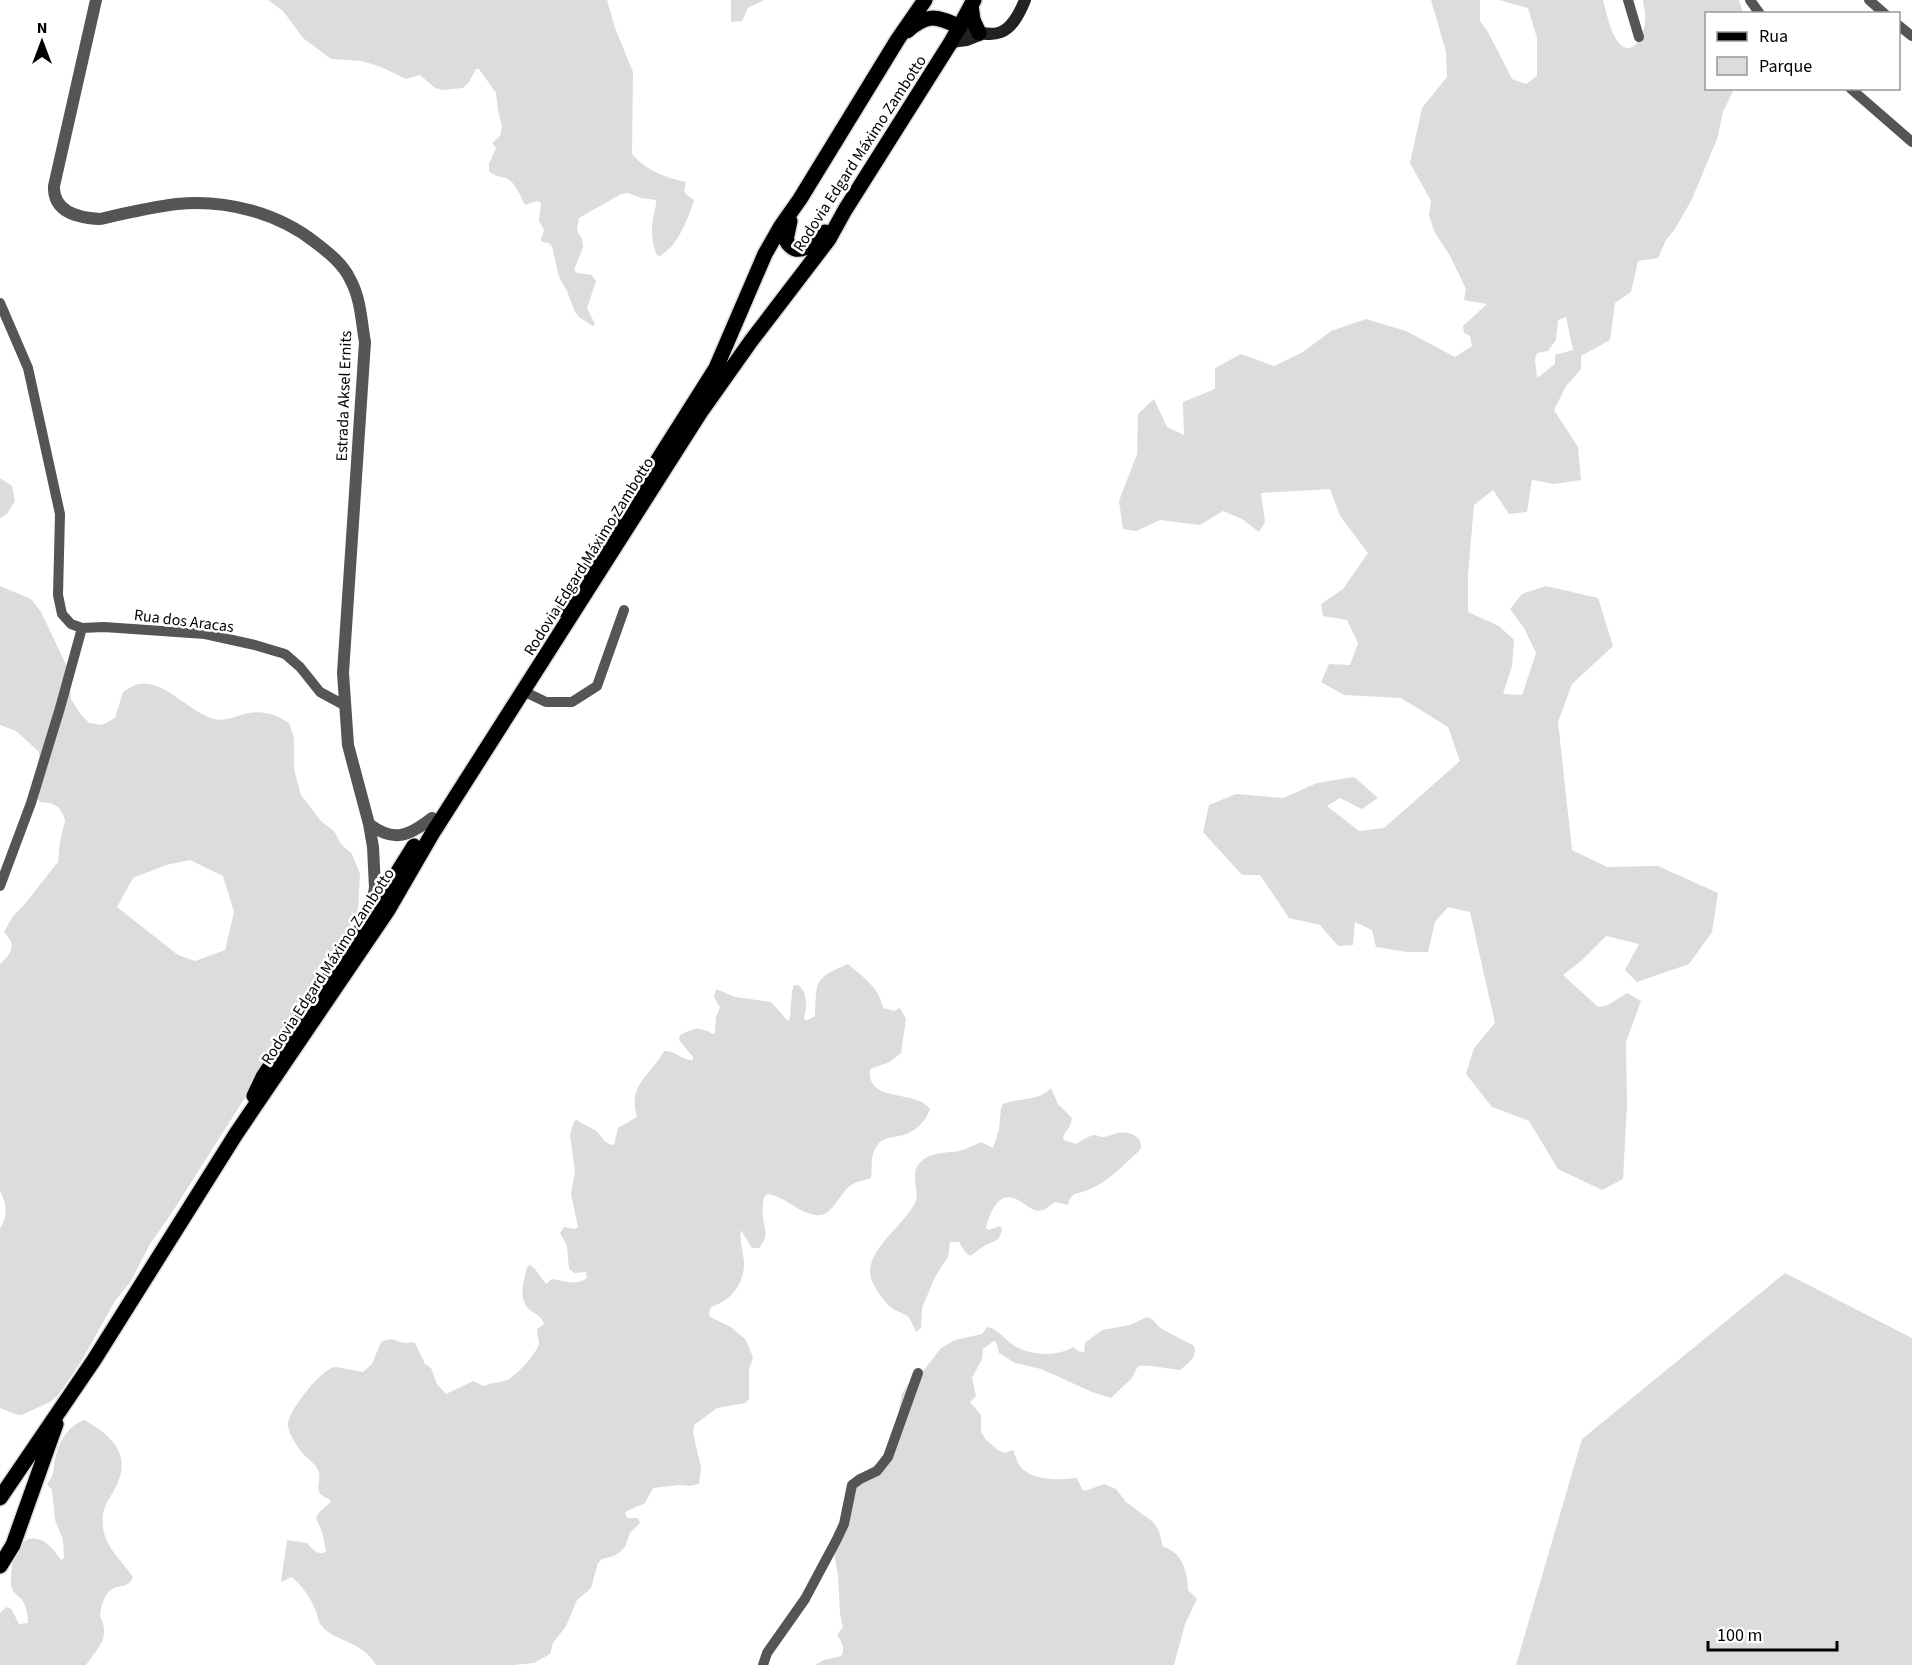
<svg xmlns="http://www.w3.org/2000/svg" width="1912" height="1665" viewBox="0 0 1912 1665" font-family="'Source Sans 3',sans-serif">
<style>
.green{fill:#dcdcdc;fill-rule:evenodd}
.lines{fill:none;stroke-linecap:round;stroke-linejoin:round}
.primary-casing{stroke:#dbdbdb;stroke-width:18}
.minor{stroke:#555;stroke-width:10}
.tertiary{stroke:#555;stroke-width:12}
.secondary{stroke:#222;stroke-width:12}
.primary{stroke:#000;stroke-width:15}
.labels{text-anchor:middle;stroke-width:5;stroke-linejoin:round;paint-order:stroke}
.street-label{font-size:16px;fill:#000;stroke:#fff}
</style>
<rect width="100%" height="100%" fill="#fff"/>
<!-- green -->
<path class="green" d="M268 0H607L615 28 633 72 632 154C647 171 664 177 686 182L684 191 687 195 694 200 693 204C685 224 679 244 660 256L657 255C652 245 651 230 653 220 653 213 657 207 656 200L641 198 628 193 621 194 579 218 577 230 582 239 583 247 574 270 577 273 592 275 596 281 587 308 595 324 593 326 580 318 575 312 567 291 559 277 552 246 549 243 542 242 541 240 544 230 539 221 541 203 537 201 525 205C521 197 516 184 508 179 501 176 495 177 489 171V164L496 148 492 143 500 136 502 126 498 110 496 93 479 69H476L469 82 463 88 442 90 435 88 420 75 406 79 381 67 362 61 331 59 303 38 283 11Z
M731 0H764L748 8 742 21 731 22Z
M1431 0H1480V21L1488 32 1512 79 1526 84 1537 76V38L1528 8 1499 0H1603C1607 13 1610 34 1620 44 1633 58 1644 34 1645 23 1646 15 1644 8 1643 0H1739L1743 13 1706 14V88L1734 89 1723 112 1717 139 1692 199 1675 229 1666 240 1658 258 1638 261 1631 292 1615 303 1610 340 1581 356V369L1566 386 1554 410 1578 447 1581 480 1554 484 1532 480 1527 512 1509 514 1493 490 1474 505 1468 575V612L1499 626 1514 640 1512 666 1503 694 1522 695 1536 653 1524 628 1510 609 1522 594 1546 586 1598 598 1613 646 1572 684 1558 722 1572 850 1607 867 1658 866 1718 893 1712 932 1689 964 1637 982 1625 970 1639 944 1606 936 1581 961 1563 975 1598 1007 1608 1005 1627 993 1641 1001 1626 1042 1627 1105 1623 1179 1602 1190 1558 1169 1529 1121 1492 1107 1466 1074 1474 1048 1495 1023 1470 912 1448 907 1435 922 1428 952H1407L1376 947 1372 930 1355 922 1353 945 1338 946 1320 925 1289 918 1260 875H1242L1203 832 1209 805 1236 794 1283 798 1317 783 1354 777 1378 798 1362 809 1340 798 1327 806 1359 831 1384 828 1460 761 1448 727 1401 698 1344 695 1321 682 1329 664 1350 665 1358 643 1347 620 1323 616 1321 604 1343 589 1368 553 1340 516 1330 489 1261 493 1265 522 1259 532 1242 519 1223 511 1200 525 1160 520 1136 531 1123 529 1119 501 1137 454 1138 414 1154 399 1167 427 1184 435 1183 402 1215 389V368L1241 354 1274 366 1303 352 1331 331 1366 319 1406 331 1455 357 1472 346 1470 336 1464 333 1463 326 1487 304 1464 300 1466 289 1450 256 1434 231 1429 215 1431 201 1410 163 1422 108 1447 77 1446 52ZM1566 317 1573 350 1555 355V364L1537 378 1535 359 1537 353 1548 351 1556 340 1558 320Z
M0 478 12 486 15 501 7 514 0 518Z
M0 586 31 599 41 612 69 671 71 699 79 712 89 723 102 725 115 718 123 692C126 690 131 687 135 685 162 676 189 713 214 719 223 721 232 718 241 715 259 709 274 713 289 723L294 738V769L301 795 321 821 334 831 341 844 352 854 360 874 358 910 339 949 305 1007 255 1082 171 1214 150 1244 131 1281 115 1301 82 1360 59 1394 50 1402 22 1415 15 1414 0 1408V1229C8 1216 7 1204 0 1191V964C12 953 17 945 4 932L13 916 23 906 58 862 60 841 65 821 63 814 58 807 51 803 40 802 38 800 41 773 39 752 16 731 0 725ZM190 860 223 876 234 912 225 950 195 961 178 955 117 907 133 878 166 865Z
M848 964C864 978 879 987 883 1008L894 1011 900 1008 906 1019 901 1053 890 1062 870 1069C866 1104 917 1089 930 1109 926 1122 913 1134 899 1136 886 1138 878 1139 873 1154 871 1161 872 1170 871 1178 865 1180 858 1181 853 1184 839 1191 834 1218 815 1215 795 1211 788 1198 768 1194L764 1197C763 1203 762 1210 763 1216 764 1232 770 1234 759 1248H752L741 1230C739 1242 744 1253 744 1264 744 1285 730 1301 711 1307L709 1313 710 1317 731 1327 746 1340 753 1357 749 1370V1399L745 1403 717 1408 694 1425 693 1433 701 1467 699 1484 690 1486 679 1485 653 1488 645 1503 625 1512 627 1518H638L640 1523 630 1533 625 1547 620 1552 614 1556 602 1559 598 1563 591 1588 577 1600 566 1626 553 1643 550 1654 534 1663 513 1665H376C362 1640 333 1642 320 1624 318 1620 317 1614 316 1611 311 1599 302 1584 291 1577L281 1582 287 1540 307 1543C312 1549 319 1557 326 1551L322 1532 316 1518C319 1510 326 1508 331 1501L329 1499C309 1492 325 1481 317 1468 314 1463 308 1459 304 1455 298 1448 290 1436 288 1427 285 1414 322 1368 335 1367 340 1367 356 1371 363 1372L372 1364 381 1342C396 1336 393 1342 405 1343 408 1343 411 1342 415 1343L425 1364 431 1368 437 1384 446 1394 473 1381 484 1386C493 1382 498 1383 507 1380 515 1377 537 1353 539 1344 539 1340 537 1333 537 1329L544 1324C541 1316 537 1315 530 1310 517 1299 524 1280 527 1267L530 1265 535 1269 546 1284 552 1279C564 1281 577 1286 587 1278L586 1272 575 1273 569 1269 567 1246 560 1233 564 1227 575 1229 578 1227 571 1194 575 1172 570 1135 574 1121 577 1120C583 1125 589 1126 595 1130 603 1136 603 1144 614 1145L618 1128 637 1117C627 1085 651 1075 664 1051 675 1050 681 1060 693 1060V1057L679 1040 680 1035C695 1028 697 1026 713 1034L715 1033 716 1017 720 1008 714 997 716 989 735 997 771 1002 788 1021 790 1018 792 991 794 985H798C808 992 807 1007 804 1018L806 1021 815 1016C817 980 813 979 848 964Z
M1051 1088 1058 1104 1072 1118 1070 1126 1063 1136 1064 1140 1076 1144C1081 1141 1088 1136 1094 1135 1097 1135 1100 1137 1103 1137 1108 1137 1113 1134 1118 1133 1129 1131 1145 1137 1140 1150 1120 1168 1102 1189 1074 1194L1069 1200 1068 1205 1055 1202C1051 1204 1047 1209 1043 1210 1033 1214 1024 1202 1016 1199 997 1191 990 1214 986 1228L989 1230 1000 1226 1002 1229C1000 1242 994 1241 984 1246 979 1249 975 1253 970 1256L965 1252 959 1242H950L948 1257 935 1277 922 1308 921 1328 916 1332C914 1328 912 1323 910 1319 907 1314 900 1313 895 1310 886 1305 876 1290 872 1281 861 1254 901 1228 914 1205 923 1190 905 1174 924 1159 934 1152 948 1153 959 1151 966 1149 974 1145 981 1142L993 1148 999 1130 1001 1108 1003 1104C1019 1097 1039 1102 1051 1088Z
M1785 1273 1912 1338V1665H1516L1582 1439Z
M1147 1317 1152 1319 1160 1328 1194 1346C1198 1358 1188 1363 1180 1370 1171 1369 1144 1364 1138 1366L1132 1378 1111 1398 1092 1392 1041 1369 1015 1363 999 1353 996 1342 994 1341 983 1349 982 1359 972 1378 976 1396 970 1402 981 1415V1432L986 1440 998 1450 1004 1453 1013 1450C1015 1454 1016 1459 1018 1463 1029 1482 1059 1480 1077 1478L1082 1489 1085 1491 1104 1484 1116 1489 1126 1502 1153 1522 1159 1531 1163 1547C1182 1552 1188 1572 1188 1590L1197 1599 1185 1624 1174 1665H815L824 1660 841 1656C846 1649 841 1641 837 1635L843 1627 840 1614 838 1575 833 1547 860 1475 883 1459 900 1429 899 1408 902 1394 907 1385 924 1370 941 1348 955 1340 982 1334 987 1327C999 1329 1004 1339 1013 1345 1029 1356 1057 1357 1073 1347L1078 1351 1084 1352 1085 1343 1102 1330 1130 1325Z
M84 1420C109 1433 132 1454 117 1484 109 1502 101 1505 103 1527 105 1547 122 1561 133 1577 128 1589 121 1584 112 1589 104 1593 101 1607 100 1616 111 1638 98 1647 86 1665H0V1613L5 1608 8 1607 12 1610 19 1624 28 1623C28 1616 26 1605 22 1600 18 1595 12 1593 11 1585 10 1569 15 1534 37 1539 48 1541 55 1551 61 1560L64 1558 63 1540 55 1520 52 1490 47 1484C57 1472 52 1466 57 1452 61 1438 70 1425 84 1420Z"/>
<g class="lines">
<!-- primary casing -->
<g class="primary-casing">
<path id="primary" d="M971 5 973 20 979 33
M907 31C928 13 936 16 960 27
M790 221 786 240C796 260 814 243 825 232
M563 610 716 368 765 254 781 226 800 199 898 39 925 0
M254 1096 263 1077 369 918 414 846
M0 1498 94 1360 236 1134 388 910 432 834 700 413 751 341 829 239 845 210 951 42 974 0
M0 1566 13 1545 56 1424"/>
</g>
<!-- minor -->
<path class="minor" d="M1628 0 1639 37
M1750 0 1760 14
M1869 0 1885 14
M1898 25 1912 36
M1850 88 1912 142
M0 303 28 368 60 514 58 595 62 614 71 624 82 628 104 627 205 634 255 645 285 654 300 667 320 692 344 705
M523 691 546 702H572L597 686 624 610
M0 886 31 803 60 708 82 628
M763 1665 767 1653 805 1599 837 1539 844 1524 852 1485 860 1479 877 1471 888 1457 918 1373"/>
<!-- tertiary -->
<path class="tertiary" d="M96 0 54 186C53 212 78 218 100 219 126 213 151 207 177 204 226 199 278 213 316 243 329 253 343 264 350 279 361 299 361 320 365 342L343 673 348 745 369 824 373 847 375 888 370 912
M369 824C394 843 409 836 432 818"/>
<!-- secondary -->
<path class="secondary" d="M960 27C996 40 1010 37 1025 0
M951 42 967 40 982 34"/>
<!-- primary -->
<use href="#primary" class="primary"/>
</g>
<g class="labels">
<!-- street labels -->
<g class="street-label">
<text transform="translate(859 153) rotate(-57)" y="6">Rodovia Edgard Máximo Zambotto</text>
<text transform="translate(343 396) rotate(-88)" y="6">Estrada Aksel Ernits</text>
<text transform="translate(588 556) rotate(-58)" y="6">Rodovia Edgard Máximo Zambotto</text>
<text transform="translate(184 620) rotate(7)" y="6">Rua dos Aracas</text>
<text transform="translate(327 966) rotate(-57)" y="6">Rodovia Edgard Máximo Zambotto</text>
</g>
</g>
<!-- legend -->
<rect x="1705" y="12" width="195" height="78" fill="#ffffff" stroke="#999999" stroke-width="1.5"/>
<rect x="1717" y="32" width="30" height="9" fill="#000000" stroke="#999999" stroke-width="1.5"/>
<text x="1759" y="42" font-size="18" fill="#000000">Rua</text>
<rect x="1717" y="57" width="30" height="18" fill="#dcdcdc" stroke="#999999" stroke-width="1.5"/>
<text x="1759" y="72" font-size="18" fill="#000000">Parque</text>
<!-- north arrow -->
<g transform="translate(42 42)" stroke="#ffffff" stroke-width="4.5" paint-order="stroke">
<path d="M0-4.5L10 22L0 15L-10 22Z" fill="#000000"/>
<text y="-9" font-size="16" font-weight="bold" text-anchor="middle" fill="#000000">N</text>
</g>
<!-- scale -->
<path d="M1708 1641v9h129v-9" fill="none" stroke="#000000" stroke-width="3"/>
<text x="1717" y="1641" font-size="18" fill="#000000" stroke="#ffffff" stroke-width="4.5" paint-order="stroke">100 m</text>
</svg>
